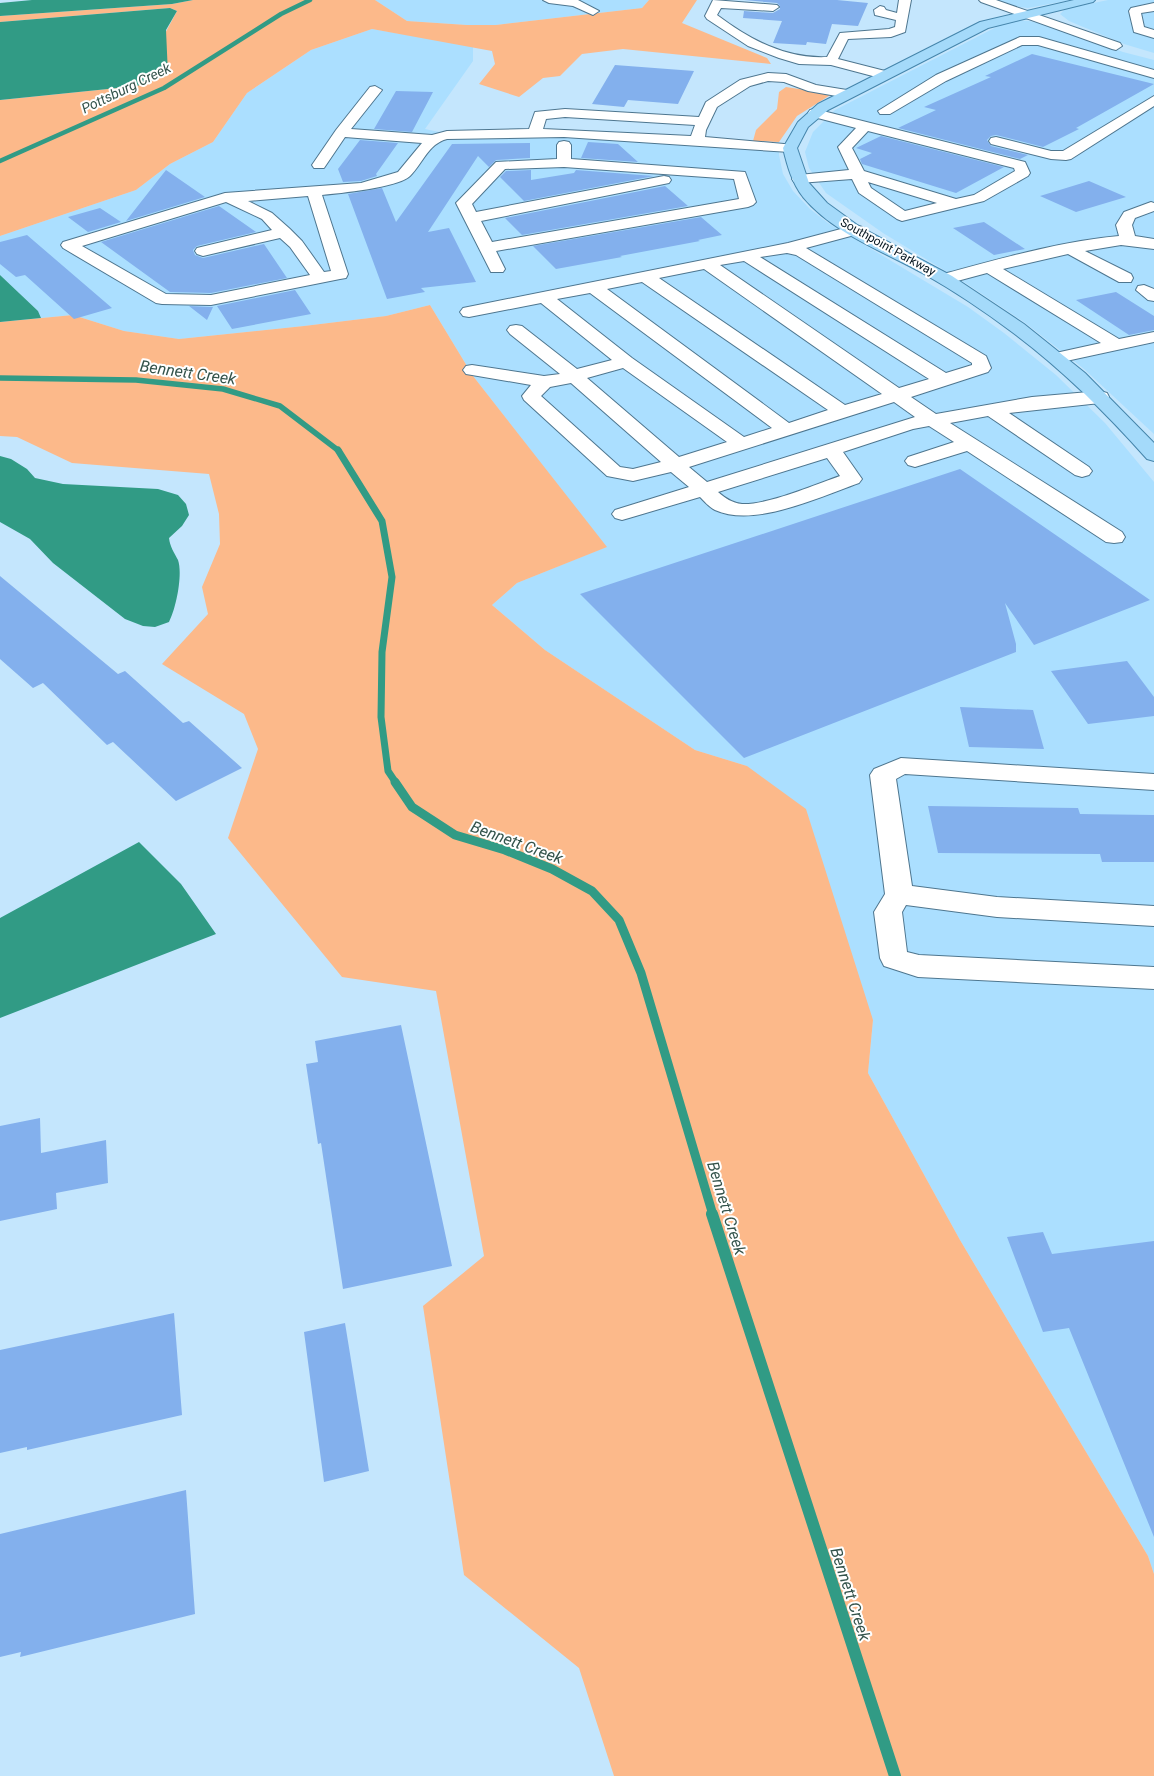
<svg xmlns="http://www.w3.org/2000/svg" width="1154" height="1776" viewBox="0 0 1154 1776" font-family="Roboto,sans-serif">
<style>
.built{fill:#abdfff}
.green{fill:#fcb98a}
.water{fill:#319b85}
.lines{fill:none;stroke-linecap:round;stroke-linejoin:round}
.stream-far4{stroke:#319b85;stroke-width:4.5}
.stream-far3{stroke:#319b85;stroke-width:5.5}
.stream-far2{stroke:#319b85;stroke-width:7}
.stream-far1{stroke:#319b85;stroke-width:9}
.stream{stroke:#319b85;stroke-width:12}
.building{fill:#83b0ed}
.minor-casing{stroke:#4e768f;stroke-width:2}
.major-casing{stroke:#4585ab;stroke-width:2}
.minor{fill:#fff;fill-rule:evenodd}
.major{fill:#a4dafa;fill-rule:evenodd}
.labels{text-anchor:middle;stroke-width:4;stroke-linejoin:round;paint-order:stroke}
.far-street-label{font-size:12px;fill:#05151f;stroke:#fff}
.far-water-label{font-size:14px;font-style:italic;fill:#34534b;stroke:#fff}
.water-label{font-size:16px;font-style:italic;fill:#34534b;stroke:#fff}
</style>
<rect width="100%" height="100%" fill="#c4e6fd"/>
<!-- built -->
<path class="built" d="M375 0H649L642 8 496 25H467L407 21Z
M997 0H1071L1028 8 1013 6Z
M1108 0H1154V53L1124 44 1069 21 1060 14 1065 9Z
M1010 20 1029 21 1044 24 1123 52 1154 60V434L1084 369 1024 322 967 284 883 233 826 193 809 168 805 152 813 132 835 110Z
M372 29 473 46V61L425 129 439 132 509 129 607 131 779 142V155L783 174 793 191 810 209 828 223 968 307 1004 333 1056 375 1105 423 1154 482V1574L1148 1556 960 1240 868 1073 873 1020 747 766 695 750 545 650 492 605 517 583 606 547 473 376 430 305 386 316 304 326 179 339 124 331 73 315 41 318 38 311 0 275V236L136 190 170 164 213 142 247 93 311 50Z"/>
<!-- green -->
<path class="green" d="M193 0H375L407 21 467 25H496L642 8 649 0H697L682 23 767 58 771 64 623 49 582 54 560 76 543 78 519 97 479 84 495 64 492 51 372 29 311 50 247 93 213 142 170 164 136 190 0 236V100L137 86 177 11 170 8 0 22V16L172 4Z
M786 87 832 94 797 116 779 142 753 141 756 130 777 109 779 92Z
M430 305 473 376 607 547 517 583 492 605 545 650 695 750 747 766 806 809 873 1020 868 1073 960 1240 1148 1556 1154 1574V1776H614L579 1668 464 1575 423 1306 484 1256 436 991 342 977 228 838 258 749 244 714 162 664 208 614 202 587 220 544 219 514 209 474 72 463 17 437 0 436V322L73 315 124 331 179 339 304 326 386 316Z"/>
<!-- water -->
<path class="water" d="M32 0H193L172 4 0 16V3Z
M170 8 177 11 166 30 168 75 137 86 0 100V22Z
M0 275 38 311 41 318 0 322Z
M0 456 11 459 27 469 35 478 63 484 158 489 178 495 186 504 189 515 182 526 169 538C170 547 174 552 178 560 183 574 176 609 169 622L155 627 143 626 125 619 53 563 30 539 0 522Z
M139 842 181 884 216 934 0 1018V918Z"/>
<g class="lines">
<!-- stream-far4 -->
<path class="stream-far4" d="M0 161 164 88 281 14 310 0"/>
<!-- stream-far3 -->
<path class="stream-far3" d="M0 378 136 380 223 389 280 406 339 451"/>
<!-- stream-far2 -->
<path class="stream-far2" d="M338 450 382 521 392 577 382 652 381 717 388 771 396 783"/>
<!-- stream-far1 -->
<path class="stream-far1" d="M395 782 412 807 455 835 505 850 552 869 592 891 619 920 641 973 713 1215"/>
<!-- stream -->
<path class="stream" d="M712 1214 895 1776"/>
</g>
<!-- building -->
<path class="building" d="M744 0H837L868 3 858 26 832 24 826 44 807 42 806 45 773 43 782 21 743 18 744 11 773 13 780 9V6L777 3Z
M1032 54 1154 84 1076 128 1079 129 1043 147 996 135 991 136 987 140 991 146 1028 155 1020 159 898 128 936 110 924 107 991 77 985 76Z
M615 65 694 71 678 104 628 100 624 107 592 104Z
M396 91 433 92 412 132 374 129Z
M881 136 1004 167 956 193 862 164 860 159 872 153 856 148Z
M360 140 398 143 376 174 377 176 361 181 343 182 338 169Z
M588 142 618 144 638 162 581 158Z
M530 143V158L496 160 489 167 478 156 428 232 449 228 476 282 421 288 425 292 387 299 348 194 382 188 396 222 452 144Z
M166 170 205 197 126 221Z
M531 170V180L574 173 576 170 654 176 524 201 500 177 506 171Z
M1089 181 1126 197 1076 212 1040 196Z
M665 186 688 206 522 235 505 218Z
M219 206 256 232 197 246 193 250 195 255 203 258 264 244 287 278 211 293 170 292 101 242Z
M100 208 121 222 88 232 68 217Z
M701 217 722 235 698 240 700 241 620 256 622 257 556 269 533 246Z
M984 222 1025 249 994 255 953 228Z
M27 235 112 308 74 319 25 275 16 277 0 264V242Z
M295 290 311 314 232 329 217 306Z
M1116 292 1154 316V330L1129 335 1076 300Z
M189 306 211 307H213L207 320Z
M960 469 1150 600 1034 645 1005 603 1016 644V652L744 758 580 594Z
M0 576 118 674 125 671 183 723 189 721 242 768 176 801 113 742 107 745 43 683 33 688 0 659Z
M1127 661 1154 697V716L1088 724 1051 671Z
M960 707 1033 710 1044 749 969 747Z
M928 806 1078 808 1080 814 1154 815V862H1102L1100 854 938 853Z
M401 1025 452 1266 343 1289 321 1143 318 1144 306 1064 318 1062 315 1041Z
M40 1118 41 1153 106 1140 108 1183 56 1193 57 1209 0 1221V1126Z
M1043 1232 1052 1254 1154 1241V1537L1069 1328 1043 1332 1007 1237Z
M174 1313 182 1415 27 1450V1447L0 1453V1350Z
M345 1323 369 1471 324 1482 304 1332Z
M186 1490 195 1614 20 1657 21 1652 0 1657V1534Z"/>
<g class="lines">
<!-- minor casing -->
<g class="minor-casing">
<path id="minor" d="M543 0H578L599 11 593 15 573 6 549 3Z
M713 0 777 5 779 7 773 11 721 8 717 15C749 39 785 59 827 57L840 33 889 29 895 27 896 20 875 15 874 10 880 6 884 7 886 10 897 13 899 0H911L905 32 891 37 848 39 838 59 889 72 890 75 884 79 831 65 799 64 779 58 748 46 707 19 705 16Z
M979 0H996L1120 43 1122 46 1116 50 1112 49 981 2Z
M1154 3V11L1141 13 1144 27 1154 30V38L1134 32 1129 11 1131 8Z
M1020 37H1039L1154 70V78L1038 45H1022L946 81 890 114H880L878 111 936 75Z
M768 73 786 74 816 85 853 91 855 94 848 98 808 91 784 82 768 81 750 86 717 107 706 130 705 137 795 145 797 148 795 151 790 152 564 137 447 139C428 144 423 163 410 176 397 188 340 193 322 195L348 274 346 278 340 279 211 305 162 304 156 303 63 248 61 245 63 242 225 193 361 183 398 172 422 143 345 137 324 168H314L312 165 336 130 370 87 375 86 382 90 351 129 432 135 447 131 529 129 535 112 565 109 699 117 706 102 740 80ZM565 117 695 125 691 136 543 129 546 119ZM308 196 331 271 324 272 302 241 290 229 272 213 248 201ZM226 202 262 219 272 230 197 248 195 251 197 254 203 256 280 238 290 247 310 275 211 295 166 294 82 246Z
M1154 96V106L1071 159 1066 160 1051 159 991 144 989 141 991 138 996 137 1051 151H1063Z
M815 109 1025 162 1030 173 1028 176 984 201 902 221 897 219 859 193 852 179 799 183 794 182 792 179 794 176 799 175 849 170 838 147 856 128 810 116 808 113 810 110ZM868 131 1014 168 1015 171 974 195 956 199 864 171 852 148ZM868 182 937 203 905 211 871 188Z
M564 141 569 142 571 145V159L745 172 756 202 753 205 748 207 496 251 505 269 503 272H491L456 203 496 162 557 159V145L559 142ZM564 167 734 179 739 199 492 242 481 221 664 184 669 183 671 180 669 177 664 176 476 212 472 204 505 169Z
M1151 202 1154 203V211L1135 218 1132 225 1135 236 1154 239V249L1121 245 1085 251 1131 274 1133 278 1131 282H1119L1068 254 1003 269 1119 339 1154 332V342L1057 363 1051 362 1048 358 1051 354 1101 343 987 273 946 284 940 283 938 279 940 275C996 260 1061 241 1119 236L1116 225 1124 212Z
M856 225 862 227 864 230 862 233 806 248 986 356 991 368 988 372 911 397 936 414 1032 397 1100 391 1107 393 1109 397 1107 401 1100 403 1009 413 1089 467 1092 471 1089 475 1082 477 1075 475 988 416 950 423 1122 532 1125 537 1122 542 1114 543 1106 542 967 451 915 467 908 465 905 461 908 457 954 442 929 426 913 429 843 452 862 479 859 483C819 497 755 528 715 510 709 507 704 501 700 497L629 518 622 520 615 518 612 514 615 510 689 487 671 472 633 481 607 476 524 400 522 396 531 385 472 375 466 374 463 370 466 366 472 365 544 376 560 374 510 334 507 330 510 326 516 325 522 326 577 369 612 360 541 303 469 317 463 316 460 312 463 308 788 243ZM787 253 796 255 972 363V365L946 373 760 257ZM744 261 929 379 899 388 720 265ZM704 269 882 394 845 405 659 278ZM642 282 828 410 789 423 607 289ZM590 293 772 428 744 437 632 358 557 299ZM623 368 727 442 679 457 587 378ZM571 383 661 462 633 469 620 467 541 396 550 387ZM894 402 915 417 707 482 689 467ZM827 458 840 476C814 485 768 505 742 504 732 503 725 498 718 492Z
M1144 285 1154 289V301L1148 300 1136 290 1138 286Z
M901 758 1154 774V790L905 774 896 779 912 886 997 897 1154 906V926L997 917 906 905 902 912 907 952 919 955 1154 967V989L918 977 884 966 880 958 874 912 885 894 870 775 874 769Z"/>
</g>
<!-- major casing -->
<g class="major-casing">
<path id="major" d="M1074 0H1095L1093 2 988 28 828 110 808 127 797 148 809 183 827 203 860 227 952 276 1024 324 1085 373 1154 443V461L1147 459C1106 413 1062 369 1012 332 984 311 954 291 924 274 883 251 834 234 803 197 792 183 787 165 783 148L798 122 818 104 980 22Z"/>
</g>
<!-- minor -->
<use href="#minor" class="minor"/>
<!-- major -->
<use href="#major" class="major"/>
</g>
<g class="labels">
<!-- far-street labels -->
<g class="far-street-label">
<text transform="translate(888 247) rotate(29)" y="4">Southpoint Parkway</text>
</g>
<!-- far-water labels -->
<g class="far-water-label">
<text transform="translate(126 88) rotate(-26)" y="5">Pottsburg Creek</text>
</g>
<!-- water labels -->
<g class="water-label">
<text transform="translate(188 372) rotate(8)" y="6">Bennett Creek</text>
<text transform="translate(517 842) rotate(20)" y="6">Bennett Creek</text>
<text transform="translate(727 1208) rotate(73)" y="6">Bennett Creek</text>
<text transform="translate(851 1594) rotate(72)" y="6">Bennett Creek</text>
</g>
</g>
</svg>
